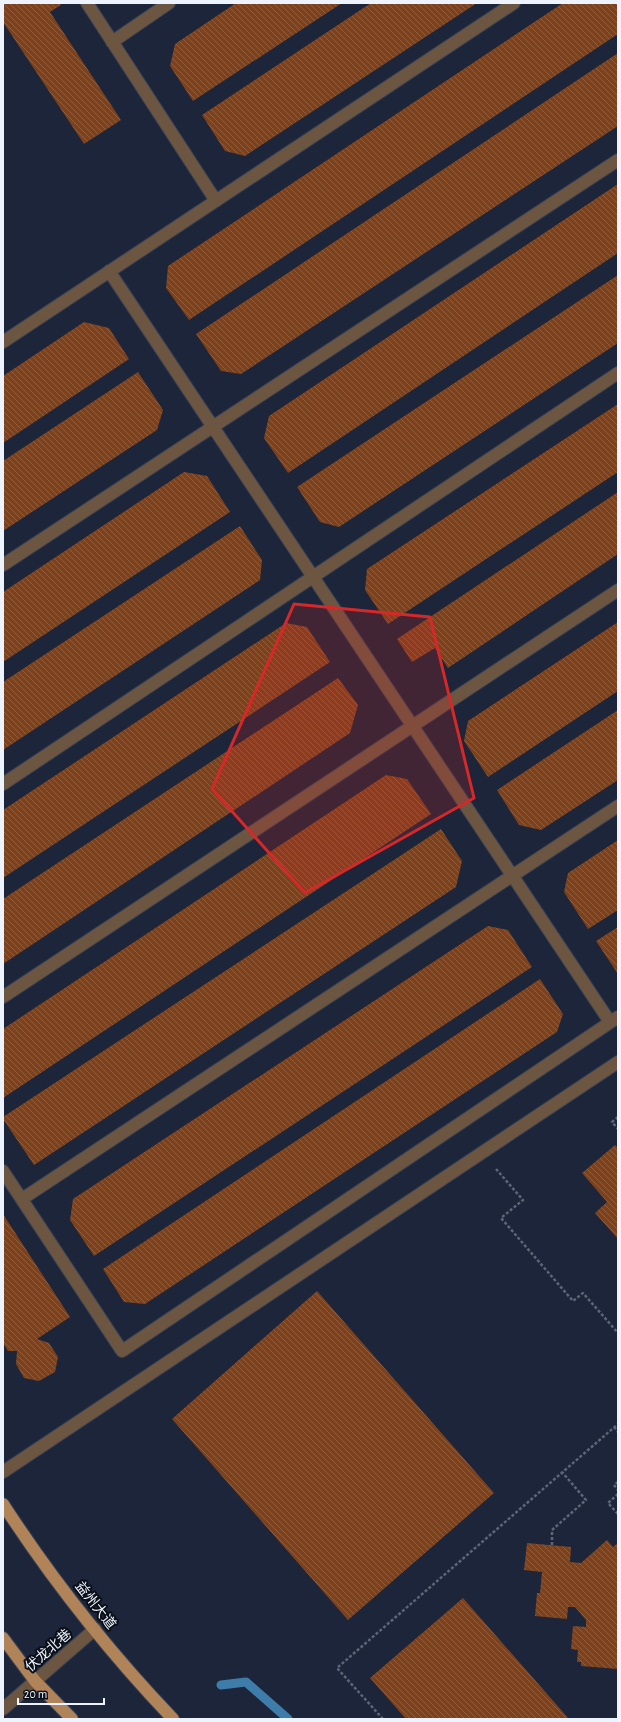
<svg xmlns="http://www.w3.org/2000/svg" width="621" height="1722" viewBox="0 0 621 1722" font-family="'Alegreya Sans','Noto Sans SC',sans-serif">
<style>
.lines{fill:none;stroke-linecap:round;stroke-linejoin:round}
.stream{stroke:#3e7caa;stroke-width:9}
.building{fill:url(#building-back-hatch)}
.service-casing{stroke:#394255;stroke-width:14}
.minor-casing{stroke:#394255;stroke-width:14}
.primary-casing{stroke:#394255;stroke-width:14}
.path{stroke:#5d6577;stroke-width:2.5;stroke-dasharray:3 2;stroke-linecap:butt}
.service{stroke:#6c5541;stroke-width:12}
.minor{stroke:#6c5541;stroke-width:12}
.primary{stroke:#b18358;stroke-width:12}
.marked{fill:#d62828;fill-opacity:0.2;stroke:#d62828;stroke-width:3;stroke-linejoin:round}
.labels{text-anchor:middle;stroke-width:4;stroke-linejoin:round;paint-order:stroke}
.street-label{font-size:14px;fill:#eef4ff;stroke:#0a0f18}
</style>
<defs>
<pattern id="building-back-hatch" width="6" height="6" patternUnits="userSpaceOnUse"><rect width="6" height="6" fill="#7d411c"/><path d="M-1 5l2 2M0 0l6 6M5-1l2 2" fill="none" stroke="#905d3e"/></pattern>
</defs>
<rect width="100%" height="100%" fill="#1c2539"/>
<g class="lines">
<!-- stream -->
<path class="stream" d="M221 1685 246 1682 288 1719"/>
</g>
<!-- building -->
<path class="building" d="M6 3H59L61 5 50 12 121 120 84 144 3 22V5Z
M236 3H342L193 101 170 66 175 44Z
M371 3H477L245 156 225 151 202 115Z
M563 3H618V34L189 320 166 288 168 266Z
M618 53V126L241 374 221 371 196 334Z
M618 184V253L288 473 264 438 269 416Z
M618 275V343L339 527 320 522 297 487Z
M84 322 109 328 129 359 3 443V376Z
M138 372 163 410 157 430 3 531V461Z
M618 404V472L388 624 365 590 367 569Z
M184 472 207 476 230 512 3 662V592Z
M618 492V554L448 668 435 648 412 662 397 639Z
M240 526 262 560 260 580 3 750V682Z
M618 622V691L488 777 464 741 468 721Z
M286 623 307 627 330 662 3 878V810Z
M338 678 358 705 350 733 3 964V899Z
M618 710V780L541 830 519 825 497 790Z
M386 775 407 779 431 814 3 1098V1029Z
M441 829 462 861 456 887 34 1165 3 1119V1117Z
M618 840V910L588 929 564 892 568 873Z
M488 926 508 930 532 967 94 1256 70 1220 73 1199Z
M618 927V974L596 941Z
M540 979 563 1014 557 1032 145 1304 124 1302 103 1269Z
M615 1145 618 1148V1239L595 1213 607 1202 582 1173Z
M3 1214 70 1317 37 1339 49 1343 58 1357 55 1372 39 1381 24 1378 16 1364 17 1351H8L3 1343Z
M317 1291 494 1493 348 1620 172 1419Z
M607 1540 613 1547 618 1543V1572L617 1573 618 1575V1669L581 1666V1662H577L578 1650 571 1649 573 1626 586 1627V1620L575 1607H568L567 1619 535 1616 537 1593H540L542 1572 524 1570 527 1543 571 1547 570 1562 581 1563Z
M463 1598 569 1719H406L370 1678Z"/>
<g class="lines">
<!-- service casing -->
<g class="service-casing">
<path id="service" d="M87 3 216 201
M112 42 169 3
M109 271 610 1022
M3 342 514 3
M3 565 618 160
M3 784 618 373
M3 997 618 590
M3 1171 122 1351 618 1017
M22 1199 618 806
M3 1472 618 1062"/>
</g>
<!-- minor casing -->
<g class="minor-casing">
<path id="minor" d="M3 1709 95 1629"/>
</g>
<!-- primary casing -->
<g class="primary-casing">
<path id="primary" d="M3 1504C51 1578 112 1655 173 1719
M3 1638 35 1681 72 1719"/>
</g>
<!-- path -->
<path class="path" d="M618 1117 612 1122 618 1129
M496 1169 523 1200 501 1218 573 1301 583 1293 618 1333
M614 1427 618 1432
M618 1482 614 1485 618 1490
M618 1494 608 1503 618 1514
M552 1545V1530L586 1500 562 1472
M383 1719 337 1668 618 1424"/>
<!-- service -->
<use href="#service" class="service"/>
<!-- minor -->
<use href="#minor" class="minor"/>
<!-- primary -->
<use href="#primary" class="primary"/>
</g>
<!-- marked area -->
<path class="marked" d="M294 604 430 617 474 798 305 893 212 789Z"/>
<g class="labels">
<!-- street labels -->
<g class="street-label">
<text transform="translate(96 1605) rotate(52)" y="5">益州大道</text>
<text transform="translate(48 1650) rotate(-41)" y="5">伏龙北巷</text>
</g>
</g>
<!-- border -->
<rect width="621" height="1722" fill="none" stroke="#eef4ff" stroke-width="8"/>
<!-- scale -->
<path d="M18 1698v6h86v-6" fill="none" stroke="#eef4ff" stroke-width="2"/>
<text x="24" y="1698" font-size="12" fill="#eef4ff" stroke="#0a0f18" stroke-width="3" paint-order="stroke">20 m</text>
</svg>
